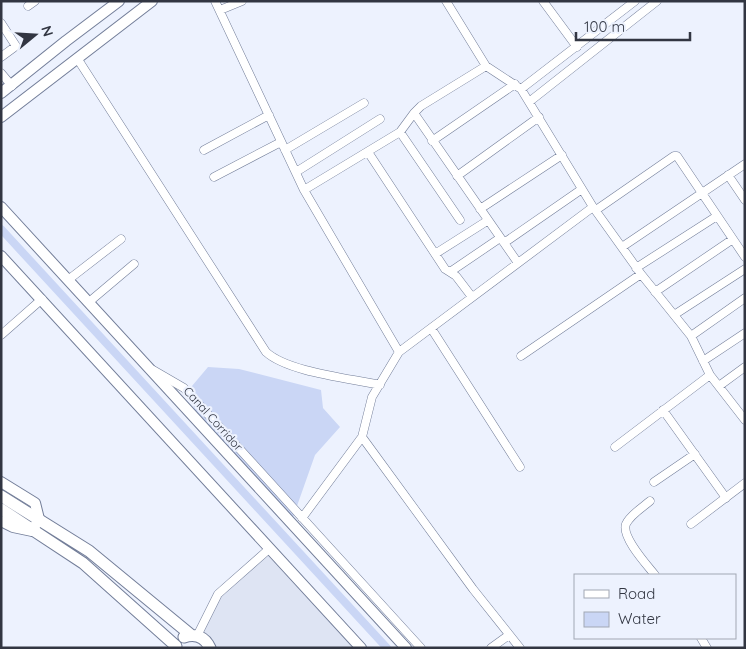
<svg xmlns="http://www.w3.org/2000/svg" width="746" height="649" viewBox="0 0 746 649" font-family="Quicksand,sans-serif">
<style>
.built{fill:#dee4f3}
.water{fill:#cad6f5}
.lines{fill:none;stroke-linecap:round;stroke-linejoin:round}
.canal{stroke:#cad6f5;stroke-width:8}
.minor-casing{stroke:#737e99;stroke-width:9}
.tertiary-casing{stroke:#737e99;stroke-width:12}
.secondary-casing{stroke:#737e99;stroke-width:13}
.minor{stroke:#fff;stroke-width:8}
.tertiary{stroke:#fff;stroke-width:10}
.secondary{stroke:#fff;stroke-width:11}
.labels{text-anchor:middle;stroke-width:4.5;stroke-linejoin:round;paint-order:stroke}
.street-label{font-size:12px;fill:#323642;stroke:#edf2fe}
</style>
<rect width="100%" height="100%" fill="#edf2fe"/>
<!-- built -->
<path class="built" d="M268 551 360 648H211L200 635 216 601Z"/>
<!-- water -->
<path class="water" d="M208 367 239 369 321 390 323 408 340 427 315 455 291 523 194 411 192 386Z"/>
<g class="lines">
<!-- canal -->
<path class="canal" d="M1 229 387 648"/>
<!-- minor casing -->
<g class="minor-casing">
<path id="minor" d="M215 1 304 190 399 352
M446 1 486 66 521 89 593 207 641 274 691 336 710 375 745 420
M543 1 577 47
M28 6 35 1
M220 10 242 1
M1 23 16 46 1 57
M77 58 266 352C288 372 348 378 380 385
M1 73 12 86
M521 89 635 1
M529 102 657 1
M414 113 518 263
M400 132 460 220
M432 141 515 84
M204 150 269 115
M285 150 364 103
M368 152 445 269 456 276 472 297
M296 172 380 119
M728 175 745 200
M457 176 539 117
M214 177 281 142
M304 190 400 132 414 113 421 106 486 66
M480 209 562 155
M596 210 674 156H677L745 257
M504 243 582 189
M622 247 745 164
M435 254 487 221
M636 268 717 216
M450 272 500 238
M68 280 121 239
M655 292 733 239
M89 302 134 264
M674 315 745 269
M431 328 520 467
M1 335 42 299
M691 336 745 298
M521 356 641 274
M703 361 745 333
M153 370 184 388 421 648
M719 386 745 367
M663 410 726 498
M615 447 710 375
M654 482 695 454
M650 501C643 507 630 515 626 524 621 537 647 565 655 575
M302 518 362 437
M691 524 745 483
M197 636 218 594 269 549
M701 638 707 648
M491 648 509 635
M520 648 473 589 362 437 372 397 399 352 593 207"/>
</g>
<!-- tertiary casing -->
<g class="tertiary-casing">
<path id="tertiary" d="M1 93 66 41 119 1
M1 117 152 1
M1 207 406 648
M1 256 361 648
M1 482 35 503 39 519 32 531 13 527 1 521"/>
</g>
<!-- secondary casing -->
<g class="secondary-casing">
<path id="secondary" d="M1 496 89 551 191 635
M1 509 83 563 176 646
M184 637C196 633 205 637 210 648"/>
</g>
<!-- minor -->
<use href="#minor" class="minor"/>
<!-- tertiary -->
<use href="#tertiary" class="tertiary"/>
<!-- secondary -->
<use href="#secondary" class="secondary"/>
</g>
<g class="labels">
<!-- street labels -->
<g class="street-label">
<text transform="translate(213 419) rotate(48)" y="4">Canal Corridor</text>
</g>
</g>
<!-- border -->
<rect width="746" height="649" fill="none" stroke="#323642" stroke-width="5"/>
<!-- legend -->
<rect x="574" y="574" width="162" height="65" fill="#edf2fe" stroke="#a2a7b3"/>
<rect x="584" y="590" width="25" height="8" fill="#ffffff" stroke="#a2a7b3"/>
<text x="618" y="599" font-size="15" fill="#323642">Road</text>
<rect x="584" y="612" width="25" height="15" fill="#cad6f5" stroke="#a2a7b3"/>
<text x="618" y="624" font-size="15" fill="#323642">Water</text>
<!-- north arrow -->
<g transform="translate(35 35) rotate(72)" stroke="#edf2fe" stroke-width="4" paint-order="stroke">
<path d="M0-4L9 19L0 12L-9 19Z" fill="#323642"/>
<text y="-8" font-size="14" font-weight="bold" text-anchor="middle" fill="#323642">N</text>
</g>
<!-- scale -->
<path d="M576 32v8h114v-8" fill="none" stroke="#323642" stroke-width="2.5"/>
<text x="584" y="32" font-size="15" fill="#323642" stroke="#edf2fe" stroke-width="4" paint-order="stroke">100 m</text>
</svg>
